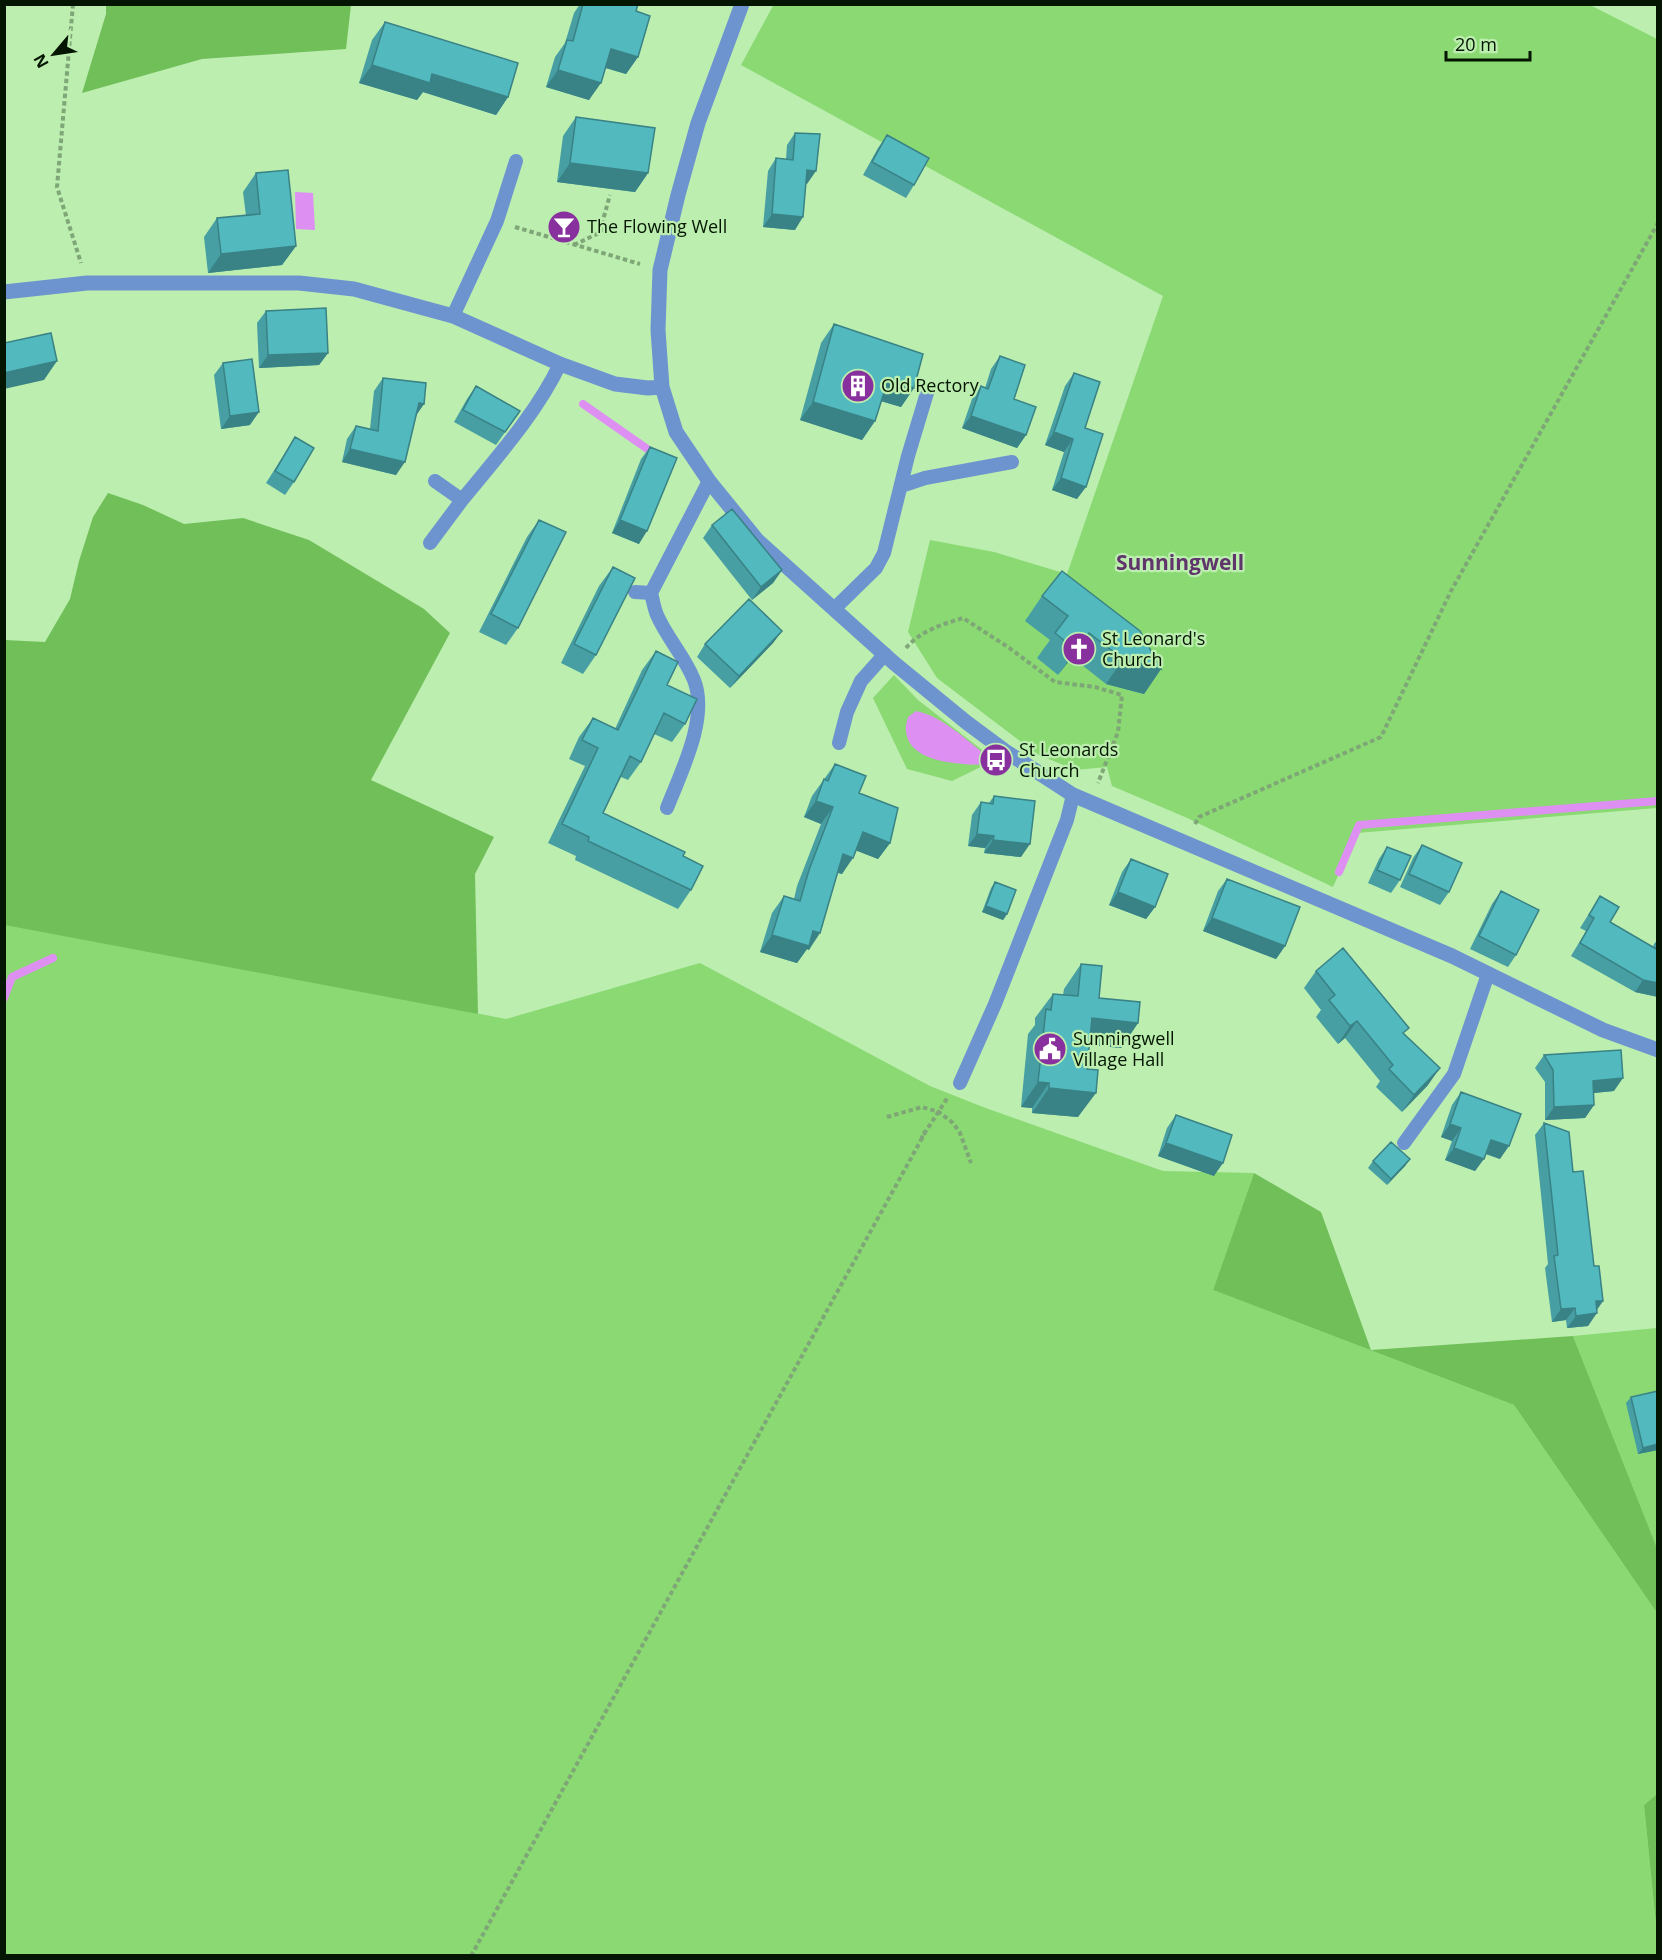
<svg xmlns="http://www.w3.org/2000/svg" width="1662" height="1960" viewBox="0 0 1662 1960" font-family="'Open Sans',sans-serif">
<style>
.green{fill:#8ad973}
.forest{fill:#70bf59}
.water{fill:#dd90f2}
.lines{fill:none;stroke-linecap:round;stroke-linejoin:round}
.stream{stroke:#dd90f2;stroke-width:8}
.path{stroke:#7fa676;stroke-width:4;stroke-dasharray:4.5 3;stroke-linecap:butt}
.service{stroke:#6e94cf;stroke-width:14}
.minor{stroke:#6e94cf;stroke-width:15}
.wall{fill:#479fa3}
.shaded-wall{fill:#398285}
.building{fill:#52b9be;stroke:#398285;stroke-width:1.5}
.labels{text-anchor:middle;stroke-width:4.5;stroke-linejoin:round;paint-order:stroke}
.poi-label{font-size:18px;fill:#041501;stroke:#bceeaf;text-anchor:start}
.quarter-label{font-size:21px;font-weight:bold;fill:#60356b;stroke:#bceeaf}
</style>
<rect width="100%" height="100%" fill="#bceeaf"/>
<!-- green -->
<path class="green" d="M774 4H1588L1657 39V808L1357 833 1333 887 1185 817 1112 786 1107 767 1075 770 1037 754 937 678 908 632 930 540 994 552 1067 574 1163 296 741 65Z
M894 675 918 700 995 760 952 781 907 769 873 698Z
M4 922 506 1019 700 963 930 1086 983 1107 1163 1171 1254 1173 1213 1290 1514 1405 1657 1613V1794L1644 1805 1657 1935V1955H5Z
M1657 1328V1548L1573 1336Z"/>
<!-- forest -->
<path class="forest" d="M106 5V4L351 5 346 49 202 59 82 93 106 14Z
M108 493 143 505 184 524 243 518 309 540 424 609 450 633 371 780 494 837 475 874 478 1014 5 925V640L45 642 70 599 79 561 93 517Z
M1254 1173 1321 1212 1371 1350 1573 1336 1657 1548V1613L1514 1405 1213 1290Z
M1657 1794V1935L1644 1805Z"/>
<!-- water -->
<path class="water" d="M295 192 313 193 315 230 296 229Z
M916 711C942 716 965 739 986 755L982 765C958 764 909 763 906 731 905 727 907 721 908 717Z"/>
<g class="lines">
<!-- stream -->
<path class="stream" d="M583 404 656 455
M1339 872 1359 825 1658 801
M4 998 12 977 53 958"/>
<!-- path -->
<path class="path" d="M73 4 57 187 81 263
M515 227 640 264
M574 245 601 232 603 220 610 195
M906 648C920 631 943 624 963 618L1008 647 1055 682 1095 687 1122 695 1118 732 1098 783
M1195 824 1199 817 1381 737 1451 591 1658 223
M887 1117 922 1107 939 1112 953 1123 960 1133 971 1163
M922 1140V1134L926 1131 948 1097
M471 1956 926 1131"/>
<!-- service -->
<path class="service" d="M453 316 497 221 516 161
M435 481 462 500C497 457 536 414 560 364
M901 486 925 478 1012 462
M430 543 462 500
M635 592 651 593
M834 609 876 568 884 553 908 456 927 393
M839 743 847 712 861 681 885 654
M667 808C681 772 709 718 694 680 685 657 667 638 657 615 654 608 653 600 651 593L709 481
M960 1083 995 1004 1067 820 1073 795
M1404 1143 1454 1074 1488 974"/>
<!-- minor -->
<path class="minor" d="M742 4 698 123 678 195 660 270 658 330 662 387 676 432 709 481 757 540 894 663 966 722 1005 751 1073 795 1452 956 1603 1030 1658 1050
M4 292 87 283H299L354 289 453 316 560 364 615 384 648 388 662 387"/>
</g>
<!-- wall -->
<path class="wall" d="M580 4H638L636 11 638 57 626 74 606 68 589 100 546 87 555 57 565 43 574 13Z
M385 22 508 97 496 115 423 92 417 100 359 83 372 40Z
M576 117 648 173 635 192 557 182 563 136Z
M795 133 807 184 806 183 795 230 763 227 768 171 776 158 786 159 787 145Z
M887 135 914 185 906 198 863 175 878 148Z
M256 173 296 246 282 265 208 273 204 237 217 218 246 216 243 192Z
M266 311 328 353 319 365 259 368 257 323Z
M834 324 914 388 901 407 881 401 875 421 862 440 800 420 821 343Z
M1000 356 1026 435 1017 448 962 428 972 399 981 386 985 388 991 369Z
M223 363 250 425 221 429 214 375Z
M1074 373 1085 428 1077 499 1052 490 1064 452 1045 445 1065 386Z
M383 378 424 404 416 415 396 475 342 462 347 439 356 426 370 429 374 391Z
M476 386 520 411 496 445 454 422 467 399Z
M295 437 294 482 285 495 266 483 287 450Z
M650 447 639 544 612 533 641 459Z
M539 520 518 628 506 645 479 632 527 537Z
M712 525 782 570 773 583 752 600 703 538Z
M613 567 596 655 583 674 561 663 599 586Z
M1042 596 1161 669 1144 694 1106 684 1072 657 1058 675 1037 658 1050 640 1025 621Z
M782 631 773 643 730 688 697 657 705 644Z
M656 651 667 685 685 724 672 742 654 734 641 762 628 780 621 777 603 813 683 856 691 890 678 909 575 860 576 856 548 843 585 766 569 759 579 737 593 718 615 729 642 670Z
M835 764 859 793 890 843 878 859 856 850 842 874 838 873 809 950 807 949 797 963 760 952 772 913 784 896 794 899 797 886 821 824 804 817 812 796Z
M994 796 1021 857 984 853 985 848 968 846 972 815 981 802 989 803Z
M1422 845 1449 892 1440 905 1400 887 1413 858Z
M1387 847 1400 880 1391 893 1368 883 1379 859Z
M1131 859 1155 907 1146 919 1109 905 1122 872Z
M1227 879 1285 946 1276 959 1203 931 1218 891Z
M995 882 1007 914 1003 920 982 912 991 888Z
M1501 891 1516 955 1508 967 1470 949 1492 904Z
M1600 896 1610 922 1653 947 1654 944 1658 939V997L1635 992 1571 956 1586 931 1580 928Z
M1081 964 1099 998 1138 1023 1121 1048 1089 1045 1078 1117 1032 1113V1108L1021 1107 1028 1034 1035 1025V1018L1053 994 1063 995 1064 989Z
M1316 971 1404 1034 1428 1085 1402 1112 1376 1087 1380 1081 1345 1038 1338 1044 1316 1017 1321 1010 1304 988Z
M1544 1055 1614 1091 1593 1093 1594 1105 1585 1118 1545 1120V1082L1535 1068Z
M1461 1092 1500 1159 1485 1154 1475 1171 1445 1160 1452 1141 1441 1137 1452 1105Z
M1176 1115 1214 1176 1158 1156 1167 1128Z
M1544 1123 1573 1172 1594 1266 1603 1301 1597 1310 1588 1326 1567 1328 1566 1320 1552 1322 1545 1268 1548 1264 1535 1135Z
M1410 1159 1405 1166 1387 1185 1368 1168 1373 1161Z
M1631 1397 1658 1450 1638 1454 1626 1403Z"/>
<!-- shaded-wall -->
<path class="shaded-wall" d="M611 49 638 57 626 74 599 66Z
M372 65 432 74 508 97 496 115 423 92 417 100 359 83Z
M558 70 601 83 589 100 546 87Z
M570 163 648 173 635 192 557 182Z
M807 170 816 171 807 184 798 183Z
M772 214 803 217 795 230 763 227Z
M296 246 282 265 208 273 221 254Z
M328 353 319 365 259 368 268 355Z
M57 361 44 380 4 389V373Z
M888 380 914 388 901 407 874 399Z
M813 402 875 421 862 440 800 420Z
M419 403 424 404 415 417Z
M259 412 250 425 221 429 230 416Z
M971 416 1026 435 1017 448 962 428Z
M1054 432 1073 439 1064 452 1045 445Z
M350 449 405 462 396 475 342 462Z
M1061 478 1086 487 1077 499 1052 490Z
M620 520 647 531 639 544 612 533Z
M782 570 773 583 752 600 761 587Z
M782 631 773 643 730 688 739 676Z
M1089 633 1072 657 1058 675 1076 650Z
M1123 659 1161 669 1144 694 1106 684Z
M816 801 833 807 821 824 804 817Z
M863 832 890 843 878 859 852 849Z
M977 834 994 836 985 848 968 846Z
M993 840 1030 844 1021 857 984 853Z
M843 854 853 858 842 874 832 871Z
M1118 892 1155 907 1146 919 1109 905Z
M986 906 1007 914 1003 920 982 912Z
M1212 918 1285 946 1276 959 1203 931Z
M813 931 820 933 809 950 807 949 797 963 760 952 772 935Z
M1643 980 1658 983V997L1635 992Z
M1092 1018 1138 1023 1121 1048 1074 1043Z
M1357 1021 1345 1038 1338 1044 1350 1026Z
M1440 1068 1428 1085 1402 1112 1414 1095Z
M1623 1078 1614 1091 1584 1094 1593 1081Z
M1038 1082 1049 1083 1032 1108 1021 1107Z
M1049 1088 1096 1093 1078 1117 1032 1113Z
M1594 1105 1585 1118 1545 1120 1554 1107Z
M1450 1124 1461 1128 1452 1141 1441 1137Z
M1491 1140 1509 1146 1500 1159 1482 1152Z
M1166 1143 1223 1163 1214 1176 1158 1156Z
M1454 1148 1484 1159 1475 1171 1445 1160Z
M1410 1159 1405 1166 1387 1185 1391 1179Z
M1596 1301H1603L1594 1313Z
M1575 1308 1566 1320 1552 1322 1561 1309Z
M1597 1313 1588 1326 1567 1328 1576 1316Z
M1658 1444V1450L1638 1454 1643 1448Z"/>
<!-- building -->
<path class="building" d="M583 4H638L636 11 650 16 638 57 611 49 601 83 558 70 567 40 573 41Z
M385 22 518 63 508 97 432 74 430 83 372 65Z
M576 117 655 128 648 173 570 163Z
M795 133 820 134 816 171 807 170 803 217 772 214 776 158 793 160Z
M887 135 929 158 914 185 872 162Z
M288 170 296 246 221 254 217 218 260 214 256 173Z
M326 308 328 353 268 355 266 311Z
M834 324 923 354 914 388 888 380 875 421 813 402Z
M51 333 57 361 4 373V343Z
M1000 356 1025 365 1014 399 1036 407 1026 435 971 416 981 386 988 389Z
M252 359 259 412 230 416 223 363Z
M1074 373 1100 382 1085 428 1103 434 1086 487 1061 478 1073 439 1054 432Z
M383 378 426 383 424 404 419 403 405 462 350 449 356 426 378 431Z
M476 386 520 411 505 432 463 410Z
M295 437 314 448 294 482 275 471Z
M650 447 677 458 647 531 620 520Z
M732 509 782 570 761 587 712 525Z
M539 520 566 532 518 628 491 614Z
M613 567 635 578 596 655 574 644Z
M1062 571 1140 631 1161 669 1123 659 1089 633 1076 650 1055 633 1068 616 1042 596Z
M749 599 782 631 739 676 705 644Z
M656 651 678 662 667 685 697 699 685 724 664 713 641 762 630 756 603 813 685 852 683 856 703 866 691 890 588 841 589 837 562 824 598 748 582 740 593 718 618 730Z
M835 764 866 776 859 793 898 808 890 843 863 832 853 858 843 854 820 933 813 931 809 946 772 935 784 896 800 901 809 870 833 807 816 801 824 779 828 781Z
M994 796 1035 801 1030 844 993 840 994 836 977 834 981 802 993 804Z
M1422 845 1462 863 1449 892 1409 874Z
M1387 847 1411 856 1400 880 1377 870Z
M1131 859 1168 874 1155 907 1118 892Z
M1227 879 1300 907 1285 946 1212 918Z
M995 882 1016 890 1007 914 986 906Z
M1501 891 1539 910 1516 955 1479 936Z
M1600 896 1619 907 1610 922 1658 950V983L1643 980 1580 943 1594 918 1589 915Z
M1343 948 1409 1028 1403 1033 1440 1068 1414 1095 1389 1069 1393 1065 1357 1021 1350 1026 1329 1000 1335 995 1316 971Z
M1081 964 1102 966 1099 998 1140 1002 1138 1023 1092 1018 1087 1069 1098 1070 1096 1093 1049 1088V1083L1038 1082 1046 1009 1051 1010 1053 994 1078 996Z
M1621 1050 1623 1078 1593 1081 1594 1105 1554 1107 1553 1070 1544 1055Z
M1461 1092 1521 1114 1509 1146 1491 1140 1484 1159 1454 1148 1461 1128 1450 1124Z
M1176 1115 1232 1135 1223 1163 1166 1143Z
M1544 1123 1569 1132 1573 1172 1583 1171 1594 1266H1599L1603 1301H1596L1597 1313 1576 1316 1575 1308 1561 1309 1554 1256 1558 1255Z
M1391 1142 1410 1159 1391 1179 1373 1161Z
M1658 1391V1444L1643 1448 1631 1397Z"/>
<!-- icons -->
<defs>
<g id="bar-disc" transform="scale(1.725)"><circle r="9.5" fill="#88309d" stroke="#bceeaf"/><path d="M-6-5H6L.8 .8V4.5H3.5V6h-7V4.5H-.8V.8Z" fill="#fff"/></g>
<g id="building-disc" transform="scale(1.725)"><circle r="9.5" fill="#88309d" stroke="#bceeaf"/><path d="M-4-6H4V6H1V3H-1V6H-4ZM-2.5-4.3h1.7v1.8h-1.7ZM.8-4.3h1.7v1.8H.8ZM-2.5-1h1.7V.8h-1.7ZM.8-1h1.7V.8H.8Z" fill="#fff"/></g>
<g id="church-disc" transform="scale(1.725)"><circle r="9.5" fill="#88309d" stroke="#bceeaf"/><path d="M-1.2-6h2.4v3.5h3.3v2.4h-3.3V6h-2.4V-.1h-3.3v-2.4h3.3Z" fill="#fff"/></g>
<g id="bus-disc" transform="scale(1.725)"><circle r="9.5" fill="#88309d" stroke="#bceeaf"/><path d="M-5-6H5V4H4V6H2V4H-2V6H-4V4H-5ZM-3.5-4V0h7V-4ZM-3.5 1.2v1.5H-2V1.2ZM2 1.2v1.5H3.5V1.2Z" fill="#fff"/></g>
<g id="civic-disc" transform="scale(1.725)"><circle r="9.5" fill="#88309d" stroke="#bceeaf"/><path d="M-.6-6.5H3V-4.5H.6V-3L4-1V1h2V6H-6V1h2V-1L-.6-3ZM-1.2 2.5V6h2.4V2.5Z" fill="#fff"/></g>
</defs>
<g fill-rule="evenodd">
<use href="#bar-disc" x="564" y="227"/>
<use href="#building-disc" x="858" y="386"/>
<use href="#church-disc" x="1079" y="649"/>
<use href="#bus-disc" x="996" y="760"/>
<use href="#civic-disc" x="1050" y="1049"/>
</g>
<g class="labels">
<!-- poi labels -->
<g class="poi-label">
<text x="587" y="233">The Flowing Well</text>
<text x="881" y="392">Old Rectory</text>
<text x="1102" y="645">St Leonard's<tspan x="1102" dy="21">Church</tspan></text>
<text x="1019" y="756">St Leonards<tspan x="1019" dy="21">Church</tspan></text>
<text x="1073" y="1045">Sunningwell<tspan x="1073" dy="21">Village Hall</tspan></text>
</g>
<!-- quarter labels -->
<g class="quarter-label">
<text x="1180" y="570">Sunningwell</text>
</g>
</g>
<!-- border -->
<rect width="1662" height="1960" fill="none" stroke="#041501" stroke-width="12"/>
<!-- north arrow -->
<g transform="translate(54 54) rotate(241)" stroke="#bceeaf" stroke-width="4.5" paint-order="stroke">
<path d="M0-4.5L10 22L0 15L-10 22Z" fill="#041501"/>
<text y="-9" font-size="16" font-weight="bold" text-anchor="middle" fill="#041501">N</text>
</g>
<!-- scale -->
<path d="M1446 51v9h84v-9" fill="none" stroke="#041501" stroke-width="3"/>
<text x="1455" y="51" font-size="18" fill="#041501" stroke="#bceeaf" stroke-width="4.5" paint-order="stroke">20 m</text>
</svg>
